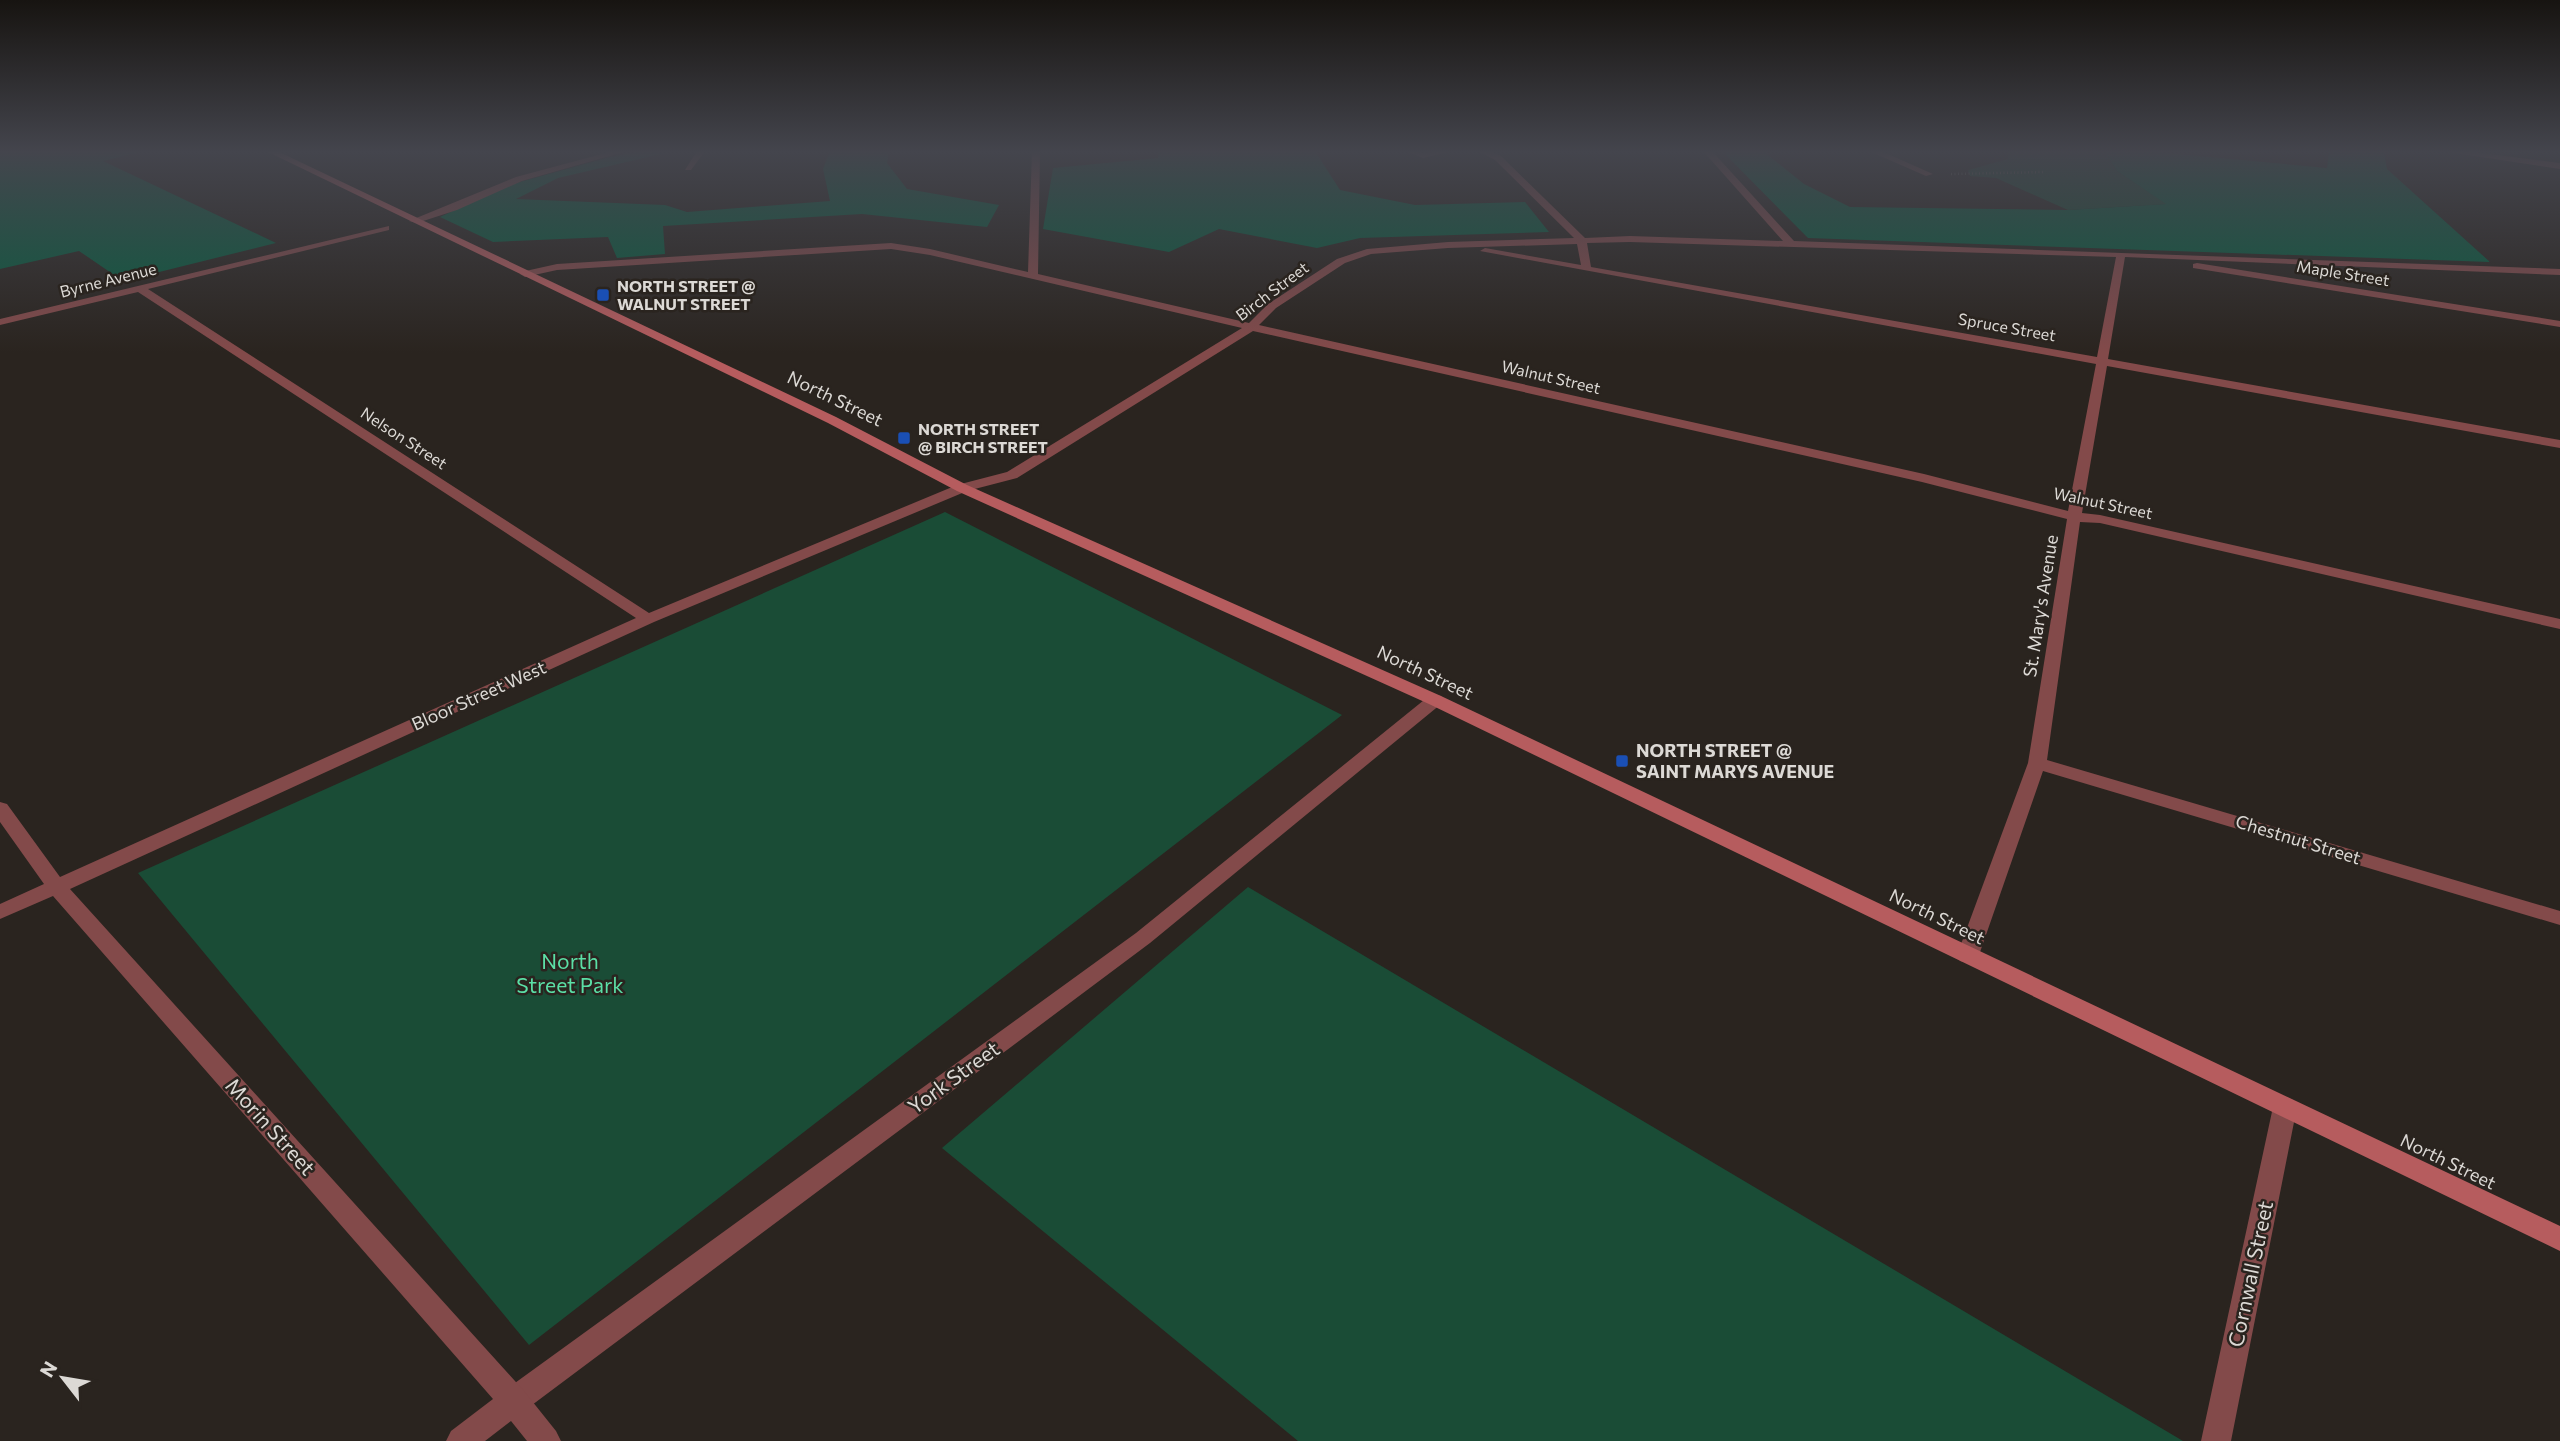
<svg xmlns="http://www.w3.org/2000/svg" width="2560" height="1441" viewBox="0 0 2560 1441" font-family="Commissioner,sans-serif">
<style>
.green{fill:#1a4c36}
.forest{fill:#065c3e}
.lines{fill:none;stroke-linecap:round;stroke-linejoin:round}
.path{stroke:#6a6560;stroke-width:2.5;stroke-dasharray:1 2.5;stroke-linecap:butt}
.lane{fill:#834a4a;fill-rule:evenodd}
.street{fill:#834a4a;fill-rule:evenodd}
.secondary{fill:#b65c5e;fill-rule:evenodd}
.transit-dot{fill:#1a4fb4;stroke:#2a241f;stroke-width:2.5}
.labels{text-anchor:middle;stroke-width:5;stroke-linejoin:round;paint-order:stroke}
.far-street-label{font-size:16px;fill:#dcd9d5;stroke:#2a241f}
.far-poi-label{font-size:16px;font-weight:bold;fill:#dcd9d5;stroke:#2a241f;text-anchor:start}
.street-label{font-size:18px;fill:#dcd9d5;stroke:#2a241f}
.poi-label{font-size:18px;font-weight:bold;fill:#dcd9d5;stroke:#2a241f;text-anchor:start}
.near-park-label{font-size:21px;fill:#5bdfa6;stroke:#2a241f}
.near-street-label{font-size:21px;fill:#dcd9d5;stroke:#2a241f}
</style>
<rect width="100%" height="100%" fill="#2a241f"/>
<!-- green -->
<path class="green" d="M2008 151H2104L2117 171 2167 204 2068 210 1996 178 1970 176 1968 170 2008 159Z
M945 512 1342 715 529 1345 138 873Z
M1248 887 2183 1441H1298L942 1148Z"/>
<!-- forest -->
<path class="forest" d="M0 151H145L103 161 276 243 123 281 79 251 0 269Z
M642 151 665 153 558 178 516 199 665 205 687 212 830 201 823 169 830 151H889L887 163 907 189 999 205 987 227 862 214 663 226 665 254 617 258 608 237 493 242 440 217 505 186 610 157Z
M1159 151H1315L1340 190 1415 205 1525 202 1549 232 1360 238 1317 248 1219 229 1169 252 1043 229 1053 168 1158 158Z
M1722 151H1763L1804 184 1850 207 2068 210 2166 204 2117 171 2104 151H2145L2327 168 2329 151 2384 152 2387 169 2490 262 1808 238Z"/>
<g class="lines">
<!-- path -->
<path class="path" d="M1951 174 2044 172"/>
<!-- lane -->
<path class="lane" d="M1435 695 1441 696 1444 700 1441 704 1150 943 524 1411 514 1415 504 1411 500 1401 504 1391 1136 933 1429 696Z"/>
<!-- street -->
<path class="street" d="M613 151H627L522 181 457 210 417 223 409 221 516 177Z
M697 151H705L691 170H685Z
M1032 151H1040L1038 274 1249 323 1268 304 1337 259 1367 249 1448 242 1574 238 1495 160 1478 151H1490L1501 156 1585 238 1630 236 1783 241 1703 151H1712L1794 241 2560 269V275L2125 257 2108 359 2560 440V448L2107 366 2082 513 2100 515 2560 619V629L2100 523 2080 522 2047 760 2560 911V925L2043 771 1979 955 1976 961 1968 963 1960 961 1957 955 2028 763 2067 519 1922 482 1253 331 1017 478 967 491 654 622 70 889 524 1391 556 1431 561 1441H527L511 1421 485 1441H446L451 1431 493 1399 53 896 0 919V904L44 884 0 822V802L7 804 60 877 636 618 138 292 0 325V319L389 226V230L148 289 649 613 957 485 1007 472 1242 328 930 255 891 249 557 270 525 277 520 274 521 272 557 264 891 243 930 249 1028 272ZM1630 242 2116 257 2097 357 1591 267 1587 243ZM1577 244 1581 265 1485 248 1480 251 2096 364 2068 511 1924 474 1259 325 1276 308 1345 263 1371 254 1448 248Z
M1406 151 1424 153 1452 151 1423 158Z
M1869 151H1881L1933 174 1926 176Z
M2441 151H2466L2560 163V169Z
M2197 263 2560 321V327L2193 268V264Z
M2285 1097 2293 1100 2297 1107 2231 1441H2201L2273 1107 2277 1100Z"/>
<!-- secondary -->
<path class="secondary" d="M266 151H277L836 417 967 485 1441 696 2560 1226V1251L1429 704 957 491 828 423Z"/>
</g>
<!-- sky -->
<linearGradient id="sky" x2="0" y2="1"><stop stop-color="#171411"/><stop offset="0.43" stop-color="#44454d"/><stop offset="1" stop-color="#44454d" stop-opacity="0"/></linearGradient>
<rect width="2560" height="353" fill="url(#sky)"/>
<!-- markers -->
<g class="transit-dot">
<rect x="596" y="288" width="14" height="14" rx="3.5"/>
<rect x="897" y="431" width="14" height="14" rx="3.5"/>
<rect x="1615" y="754" width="14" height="14" rx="3.5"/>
</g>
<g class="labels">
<!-- far-street labels -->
<g class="far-street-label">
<text transform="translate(2343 273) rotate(9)" y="6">Maple Street</text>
<text transform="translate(108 280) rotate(-14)" y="6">Byrne Avenue</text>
<text transform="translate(1272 291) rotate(-37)" y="6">Birch Street</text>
<text transform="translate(2007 327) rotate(10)" y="6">Spruce Street</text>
<text transform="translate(1551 377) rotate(13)" y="6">Walnut Street</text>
<text transform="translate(404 438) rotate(33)" y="6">Nelson Street</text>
<text transform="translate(2103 503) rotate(12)" y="6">Walnut Street</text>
</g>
<!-- far-poi labels -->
<g class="far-poi-label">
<text x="617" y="292">NORTH STREET @<tspan x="617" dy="18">WALNUT STREET</tspan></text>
<text x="918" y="435">NORTH STREET<tspan x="918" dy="18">@ BIRCH STREET</tspan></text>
</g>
<!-- street labels -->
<g class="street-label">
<text transform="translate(835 399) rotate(26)" y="6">North Street</text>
<text transform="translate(2041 606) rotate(-81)" y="6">St. Mary's Avenue</text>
<text transform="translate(1425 673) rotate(25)" y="6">North Street</text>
<text transform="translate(479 696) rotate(-24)" y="6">Bloor Street West</text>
<text transform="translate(2298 840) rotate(17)" y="6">Chestnut Street</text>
<text transform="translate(1937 917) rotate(26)" y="6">North Street</text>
<text transform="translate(2448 1162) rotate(26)" y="6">North Street</text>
</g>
<!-- poi labels -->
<g class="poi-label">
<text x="1636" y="757">NORTH STREET @<tspan x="1636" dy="21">SAINT MARYS AVENUE</tspan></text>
</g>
<!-- near-park labels -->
<g class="near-park-label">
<text x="570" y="969">North<tspan x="570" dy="24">Street Park</tspan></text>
</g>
<!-- near-street labels -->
<g class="near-street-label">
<text transform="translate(954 1078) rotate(-36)" y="7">York Street</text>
<text transform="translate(270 1127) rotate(48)" y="7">Morin Street</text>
<text transform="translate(2251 1274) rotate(-78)" y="7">Cornwall Street</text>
</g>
</g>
<!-- north arrow -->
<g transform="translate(63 1378) rotate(301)" stroke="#2a241f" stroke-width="5" paint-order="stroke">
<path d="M0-5L12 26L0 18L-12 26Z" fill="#dcd9d5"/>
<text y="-10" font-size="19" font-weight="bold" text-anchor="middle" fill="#dcd9d5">N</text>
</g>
</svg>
